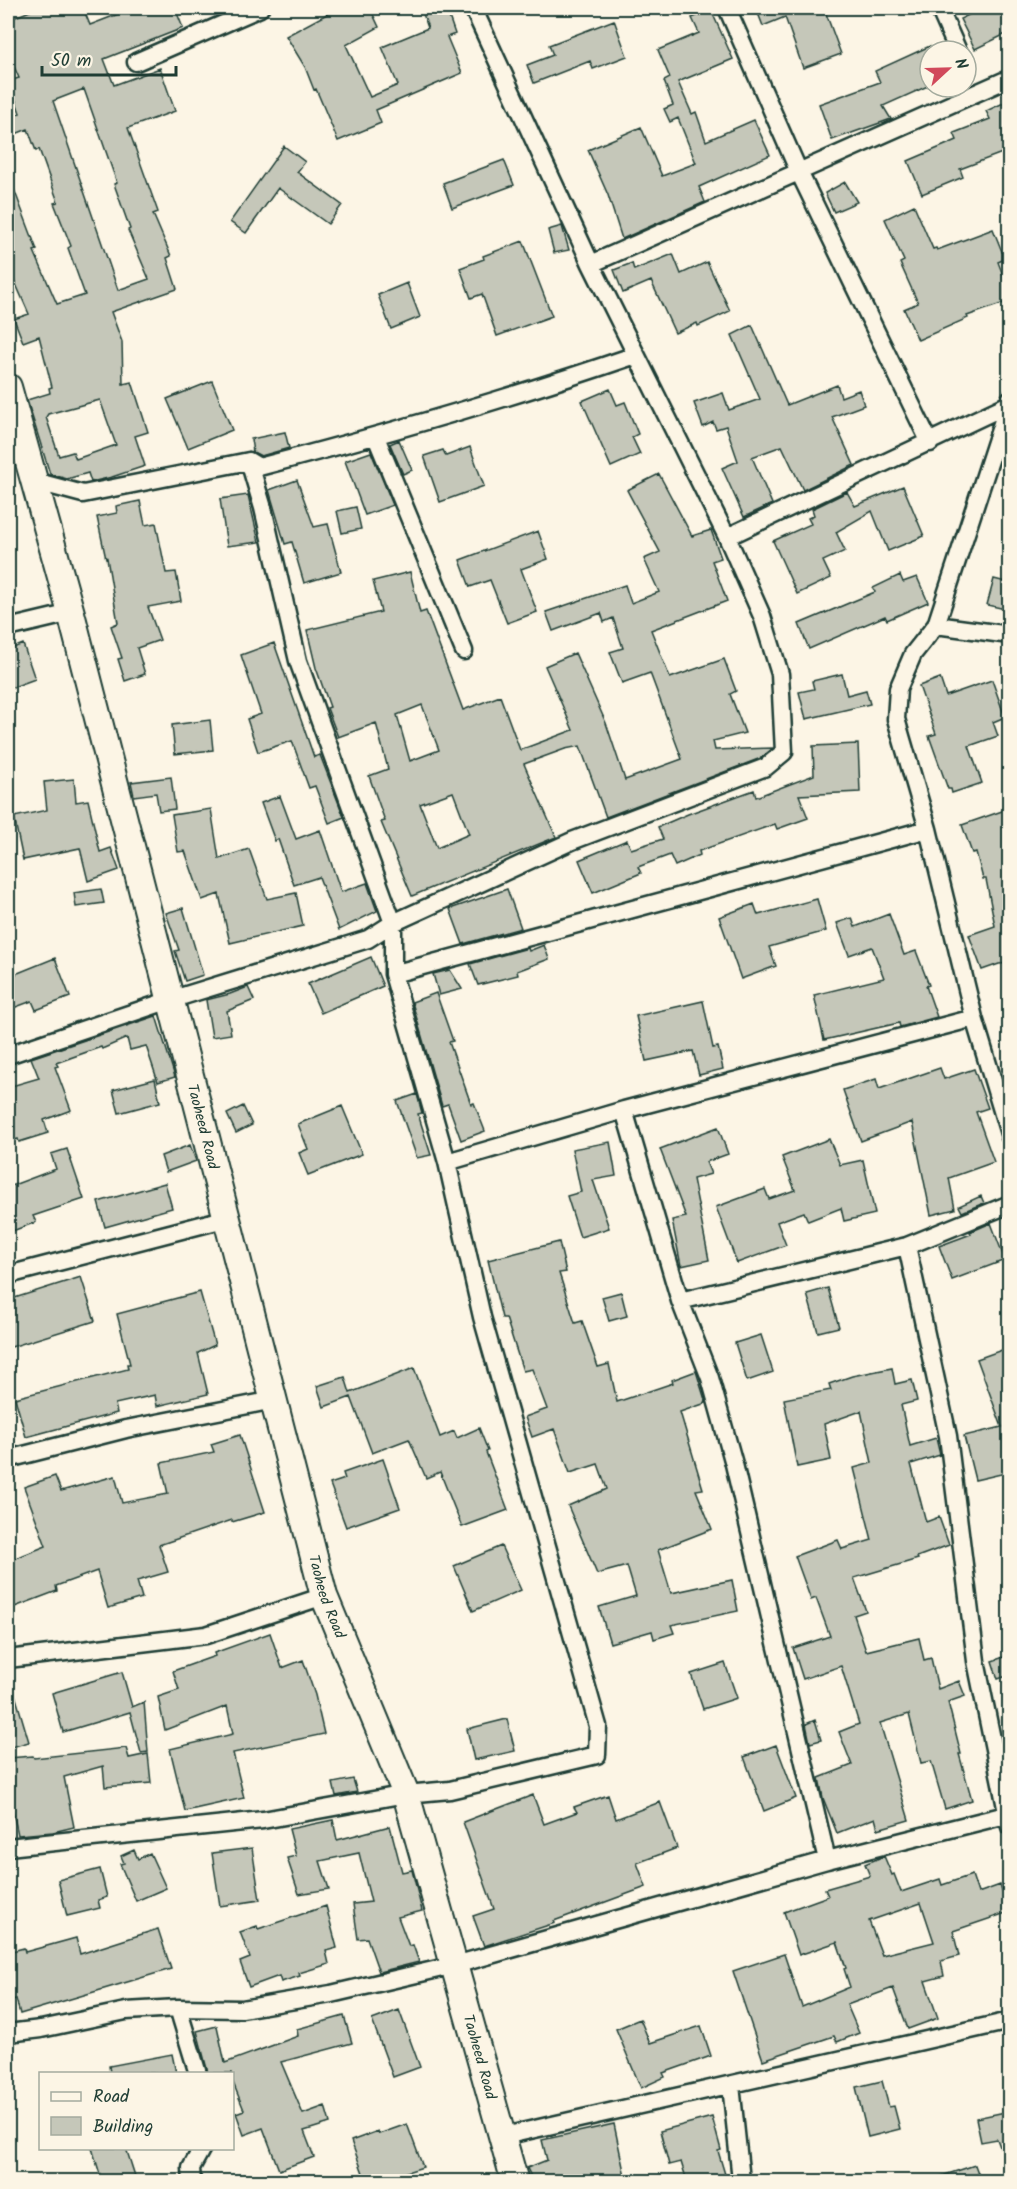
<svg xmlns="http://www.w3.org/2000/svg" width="1017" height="2189" viewBox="0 0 1017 2189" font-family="Kalam,sans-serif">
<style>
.building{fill:#c5c7b9;stroke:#1f3d34;stroke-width:1.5;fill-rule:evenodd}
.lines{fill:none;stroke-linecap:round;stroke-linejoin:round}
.street-casing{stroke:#1f3d34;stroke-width:21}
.primary-casing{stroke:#1f3d34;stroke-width:30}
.street{stroke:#fcf5e5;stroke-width:16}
.primary{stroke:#fcf5e5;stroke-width:26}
.labels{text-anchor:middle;stroke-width:4.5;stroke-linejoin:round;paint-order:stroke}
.street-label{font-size:15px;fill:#1f3d34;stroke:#fcf5e5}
</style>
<rect width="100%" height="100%" fill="#fcf5e5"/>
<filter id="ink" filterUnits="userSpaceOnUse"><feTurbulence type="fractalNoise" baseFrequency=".0167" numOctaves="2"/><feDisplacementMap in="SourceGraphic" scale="12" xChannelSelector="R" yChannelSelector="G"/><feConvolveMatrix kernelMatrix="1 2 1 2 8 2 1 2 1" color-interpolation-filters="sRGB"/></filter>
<g filter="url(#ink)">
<!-- building -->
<path class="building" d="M37 8H83L90 25 134 8H175L183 28 104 59 114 85 160 68 175 111 128 128 158 212 153 214 171 256 167 258 177 289 111 312 122 342 123 384 132 382 148 432 135 436 145 466 112 477 91 482 88 473 67 479 50 474 27 400 50 393 49 388 52 387 39 336 23 342 14 319 29 314 8 266 9 176 37 250 34 251 57 304 85 295 68 248 71 246 54 203 58 202 39 149 36 151 28 129 8 137V118L20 113 9 81 19 78 8 53V20ZM84 89 117 183 114 184 130 229 128 230 149 279 118 290 53 101ZM100 400 116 445 76 459 73 452 59 456 46 417 48 414Z
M338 8H370L379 27 346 45 370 97 398 85 382 47 428 28 421 8H446L455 34 447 37 462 73 376 110 381 123 338 141 316 89 314 90 305 67 286 36Z
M756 8H824L841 54 803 68 785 17 763 26Z
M983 8H1010V32L975 49 960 19Z
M711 10 733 59 678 82 692 114 696 112 706 141 754 120 770 155 699 187 705 202 622 239 608 195 588 150 641 127 662 176 696 163 678 118 670 122 664 109 673 105 664 81 670 78 658 50 699 33 692 18Z
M614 20 627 56 593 69 590 61 534 83 527 65 553 55 549 45Z
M930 46V85L883 106 891 119 832 140 819 104 880 82 875 71Z
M1010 100V150L960 169 963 177 922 194 908 161 957 140 954 133 990 119 986 111Z
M284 146 305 162 297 172 342 205 328 224 278 188 246 233 230 222Z
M504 160 514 185 452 208 443 183Z
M845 182 857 202 834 212 825 193Z
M914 205 933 249 936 248 937 250 993 229 1005 259 998 262 1010 293V301L967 316 968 318 918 340 904 309 918 303 900 263 904 261 885 219Z
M562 226 569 250 554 253 548 230Z
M523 241 552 316 497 336 482 294 471 298 460 268 484 259 483 256Z
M673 254 681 274 707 262 730 311 698 326 697 323 675 333 651 281 623 293 614 270 632 263 634 270Z
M407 283 420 317 391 329 378 295Z
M752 325 787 405 837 385 841 397 859 390 864 405 832 417 854 465 803 490 782 446 752 457 772 504 744 517 722 468 738 461 726 426 716 429 713 422 703 427 694 403 723 393 729 410 760 399 732 335Z
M212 381 232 430 188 448 167 399Z
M610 389 617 405 625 402 638 434 632 437 640 454 611 467 582 401Z
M285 432 289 448 261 456 253 452 251 439Z
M399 440 412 470 403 474 390 444Z
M470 447 484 486 440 502 424 456 443 450 446 456Z
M371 452 393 505 365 515 345 461Z
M659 474 692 536 711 530 721 558 712 561 727 601 651 630 670 678 724 659 736 691 730 694 745 733 713 741 715 750 773 748 761 758 606 817 580 746 565 749 524 764 556 837 412 896 381 822 385 821 369 776 388 769 376 723 338 737 327 708 330 707 316 668 307 630 381 612 373 581 410 572 420 613 426 611 463 710 500 696 520 750 573 730 545 666 575 653 606 723 625 780 682 759 650 673 622 683 610 652 623 648 613 618 604 622 601 613 553 631 546 612 625 585 631 603 659 592 644 559 660 552 627 490ZM422 705 439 750 410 761 397 715ZM453 792 469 834 437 848 420 804Z
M297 480 314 527 328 524 341 572 304 583 292 542 285 544 269 490Z
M903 486 924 536 888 551 872 511 836 532 845 551 823 561 831 578 797 594 773 541 811 524 808 518 814 515 812 509 847 492 855 506Z
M248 495 259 542 227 546 220 499Z
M140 501 145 525 156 523 166 573 176 572 181 601 148 607 160 640 137 648 145 674 125 681 118 659 122 658 111 626 118 623 107 558 106 559 97 517 117 513 116 506Z
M356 507 361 529 342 533 337 511Z
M538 531 548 559 521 569 537 612 507 623 490 580 470 587 460 560Z
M900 575 903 582 917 577 928 602 887 620 885 616 809 649 799 624 875 592 873 588Z
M994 579 1010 583V610L987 605Z
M274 643 314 757 320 755 344 817 329 823 315 786 309 788 292 741 258 752 247 719 261 714 241 655Z
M23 644 35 679 8 689V650Z
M842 674 847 695 866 690 870 704 806 719 799 692 814 689 812 681Z
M940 678 946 696 992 680 1005 717 993 722 998 736 969 746 982 783 952 793 951 789H948L929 736 936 734 919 686Z
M210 720 213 750 175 754 172 725Z
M858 744 860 792 799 795 808 818 777 829 775 824 699 851 700 855 675 866 670 855 638 867 641 873 593 893 579 860 627 840 631 849 663 839 658 827 688 814 754 790 756 797 814 775 813 746Z
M171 777 175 809 159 811 156 793 134 796 131 782Z
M74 779 76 802 88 800 100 852 111 848 119 870 88 881 80 848 23 860 14 817 47 810 44 782Z
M280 796 296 839 320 830 341 892 367 883 377 911 339 930 319 877 294 885 278 839 275 841 261 803Z
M211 809 219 859 249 849 267 899 296 893 303 926 230 943 219 894 202 900 185 851 178 852 172 815Z
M1005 810 1010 824V963L999 964 982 970 969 935 995 926 986 879H983L976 852 972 853 962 825Z
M101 889 104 903 76 907 74 893Z
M507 889 521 928 463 944 450 909Z
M817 899 826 931 769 947 776 966 741 979 719 917 754 904 758 915Z
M183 908 203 975 185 981 175 951 179 950 166 913Z
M889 914 904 955 916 951 929 985 926 986 937 1017 900 1027 899 1023 824 1040 814 995 884 978 872 947 849 955 837 923 852 918 855 927Z
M544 945 549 959 517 971 518 975 478 985 470 964 528 948 529 951Z
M371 957 383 986 321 1013 308 984Z
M55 958 70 997 36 1010 32 1001 8 1010V977Z
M450 970 462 989 439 995 433 974Z
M248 987 254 1000 227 1011 231 1034 212 1037 206 1000 230 994Z
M436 993 453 1041 449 1042 471 1104 474 1103 485 1131 461 1140 448 1104 442 1106 412 1002Z
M703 1001 713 1048 718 1047 723 1069 699 1075 693 1051 646 1061 636 1016Z
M156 1016 175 1077 158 1082 146 1046 130 1050 127 1038 102 1049 101 1047 56 1063 58 1066 55 1067 71 1110 44 1120 48 1133 19 1142 18 1139 8 1142V1087L39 1078 31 1058Z
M940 1068 944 1079 974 1069 988 1108 976 1112 994 1162 949 1178 955 1209 931 1215 912 1122 861 1141 843 1090 876 1079 879 1089Z
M155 1079 160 1102 119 1113 113 1090Z
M417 1094 422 1113 418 1114 431 1155 417 1158 397 1101Z
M243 1106 252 1125 236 1133 227 1114Z
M342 1106 362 1154 308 1175 299 1153 308 1149 298 1124Z
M718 1127 728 1154 706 1162 711 1174 693 1179 709 1260 681 1266 672 1220 686 1217 660 1149Z
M829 1139 840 1165 863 1160 875 1214 844 1221 841 1208 808 1221 804 1212 777 1222 786 1245 737 1263 716 1207 765 1189 769 1199 795 1190 782 1157Z
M610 1142 616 1176 593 1180 609 1228 580 1237 567 1196 581 1192 572 1149Z
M190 1145 196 1161 166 1172 161 1156Z
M67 1149 84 1199 33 1216 36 1222 10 1232 8 1224V1187L56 1169 51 1154Z
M165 1183 172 1208 105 1227 98 1202Z
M981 1196 984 1203 962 1212 959 1206Z
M991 1223 1005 1260 952 1280 939 1246 971 1234 970 1232Z
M559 1242 566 1272 559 1273 575 1323 582 1321 598 1367 609 1364 617 1402 673 1383 672 1380 696 1371 706 1403 680 1412 703 1489 696 1490 712 1529 658 1550 671 1593 732 1580 738 1611 671 1625 674 1633 654 1639 652 1631 610 1643 599 1607 636 1596 627 1566 597 1574 568 1506 607 1489 598 1464 570 1473 554 1429 532 1437 525 1417 547 1409 532 1369 523 1371 506 1318H502L488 1260Z
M81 1277 95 1321 8 1348V1300Z
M828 1288 839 1327 818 1332 807 1294Z
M200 1292 215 1345 198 1353 208 1394 157 1406 155 1395 115 1404 117 1413 26 1437 15 1398 128 1369 127 1364H130L117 1314Z
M621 1292 627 1316 609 1321 602 1297Z
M761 1335 773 1372 747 1381 735 1343Z
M1010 1347V1472L975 1480 964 1436 1002 1427 977 1359Z
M414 1368 440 1437 454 1431 457 1438 479 1428 488 1451 486 1452 508 1510 462 1527 440 1472 426 1478 409 1439 372 1453 351 1397 324 1407 317 1386 345 1377 350 1393Z
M892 1368 895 1384 912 1380 917 1401 901 1405 910 1446 936 1438 940 1455 911 1464 926 1522 939 1517 949 1545 917 1557 918 1559 854 1578 866 1611 854 1615 866 1651 919 1638 924 1660 931 1658 938 1689 959 1681 965 1696 948 1702 961 1754H959L972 1800 945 1809 931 1761 921 1763 909 1714 880 1723 909 1820 878 1829 875 1818 837 1833 823 1798 819 1778 852 1765 839 1732 859 1724 841 1666 803 1679 793 1648 830 1636 816 1598 811 1600 795 1556 838 1540 842 1549 872 1540 854 1468 872 1463 861 1411 824 1424 831 1460 797 1467 784 1399 831 1390 829 1384 852 1376Z
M240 1435 265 1512 232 1522V1520L159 1545 168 1572 137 1581 142 1598 108 1608 97 1571 56 1586 57 1591 12 1608 8 1597V1561L46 1546 24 1487 55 1476 61 1491 115 1476 122 1503 168 1494 161 1463 214 1452 211 1444Z
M383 1459 400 1508 346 1527 330 1484 345 1479 343 1473Z
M501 1546 521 1590 473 1611 454 1566Z
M270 1633 282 1668 303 1660 315 1695 324 1734 233 1753 244 1798 185 1811 170 1749 233 1734 227 1706 165 1730 158 1697 179 1690 173 1671 215 1656 214 1653Z
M1010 1655V1675L998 1679 992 1661Z
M725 1663 737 1698 703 1709 691 1674Z
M122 1672 132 1707 144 1702 148 1752 141 1753 130 1712 63 1732 52 1693Z
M11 1681 29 1742 8 1748V1682Z
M507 1719 515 1751 474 1760 467 1729Z
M815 1720 821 1740 810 1743 806 1724Z
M776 1745 796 1798 764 1811 744 1757Z
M126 1748 129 1758 148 1754 151 1783 105 1787 103 1766 64 1777 74 1827 53 1832 18 1835 8 1790V1758L33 1756 34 1758Z
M353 1779 357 1792 336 1796 333 1783Z
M533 1795 544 1824 577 1812 574 1807 608 1795 616 1819 660 1802 677 1848 637 1863 646 1887 554 1921 555 1923 484 1946 473 1916 494 1909 463 1822Z
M333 1820 337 1840 390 1826 402 1872 412 1870 422 1911 398 1917 409 1946 413 1945 419 1962 379 1972 367 1938 358 1939 353 1904 371 1902 359 1853 320 1861 329 1889 299 1894 287 1858 296 1856 289 1829Z
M252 1848 260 1900 220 1906 212 1853Z
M134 1850 138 1859 150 1853 166 1888 136 1901 120 1864 124 1863 121 1856Z
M884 1856 892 1875 894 1874 901 1892 940 1879 942 1885 972 1875 978 1893 1000 1885 1009 1912 953 1931 959 1956 941 1961 944 1976 925 1981 938 2018 908 2029 893 1988 847 2005 859 2033 837 2042 834 2036 763 2060 733 1971 784 1954 802 2007 850 1987 844 1969 846 1968 837 1942 799 1955 784 1912 828 1896 825 1889 870 1876 865 1864ZM921 1903 934 1942 882 1955 869 1921Z
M100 1869 107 1897 98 1900 100 1908 67 1916 58 1880Z
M326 1906 337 1948 326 1951 329 1964 299 1973 300 1976 281 1982 279 1976 249 1987 240 1962 250 1958 240 1932 257 1926 258 1929Z
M158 1929 171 1969 20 2014 16 1999 8 2001V1952L24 1948 25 1952 76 1938 80 1954Z
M399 2010 420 2067 393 2077 372 2020Z
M344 2016 352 2043 281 2062 303 2114 325 2106 330 2123 304 2131 314 2157 279 2170 263 2128 244 2135 236 2113 244 2110 232 2080V2073H208L197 2031 217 2026 225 2063 298 2036 297 2029Z
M640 2019 650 2043 701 2026 711 2056 663 2073 665 2077 641 2088 616 2029Z
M172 2054 176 2073H110L109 2066Z
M882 2081 889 2107 894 2106 900 2129 868 2137 856 2087Z
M1010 2111V2167L1008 2168 997 2139 981 2142 976 2118Z
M712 2117 721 2150 718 2151 727 2181H687L681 2162 669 2165 660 2131Z
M407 2124 423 2167 378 2181H366L351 2141 378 2131 379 2134Z
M614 2124 626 2181H533L527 2168 547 2160 542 2140Z
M92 2148H126L135 2176 115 2181H102Z
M975 2165 981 2181H934L933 2179Z"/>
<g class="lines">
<!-- street casing -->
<g class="street-casing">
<path id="street" d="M727 8 799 172 930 443
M939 8 958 51
M136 62 260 8
M591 264 1010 78
M1010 399 936 625 1010 635
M376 437 464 651
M34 481 83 494 249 461 259 467C386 434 511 398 636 355
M727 537 1007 405
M936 625 913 654 898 689 896 719 928 829 974 1018 1010 1137
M8 628 71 613
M393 974 928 829
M8 1055 170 1000 368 939 393 923 572 841 766 767 784 752 780 674 762 616 727 537 591 264 473 8
M624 1110 680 1301 710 1378 734 1464 827 1860
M447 1162 624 1110 974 1018
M907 1246 948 1436 976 1661 1010 1827
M8 1275 228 1218
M680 1301 907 1246 1010 1204
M8 1459 126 1429 274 1400
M8 1659 206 1635 324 1596
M8 1847 263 1820 406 1794 450 1790 597 1755 598 1726 482 1317 447 1162 393 974V923L298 661 263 508 249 461
M178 2008 198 2074
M8 2033 41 2029 126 2011 178 2008 242 2009 331 1994 455 1965 827 1860 1010 1814
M731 2085 741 2180
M504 2136 1010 2021
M192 2182 191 2168 202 2148"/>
</g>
<!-- primary casing -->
<g class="primary-casing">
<g id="primary">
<path id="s1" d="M8 387 71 613 324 1596 406 1794 515 2182"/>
</g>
</g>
<!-- street -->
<use href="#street" class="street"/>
<!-- primary -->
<use href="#primary" class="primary"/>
</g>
</g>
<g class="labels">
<!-- street labels -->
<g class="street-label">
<text dy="5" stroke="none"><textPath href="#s1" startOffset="765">Taoheed Road</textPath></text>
<text dy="5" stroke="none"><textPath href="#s1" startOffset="1251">Taoheed Road</textPath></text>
<text dy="5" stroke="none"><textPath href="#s1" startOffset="1737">Taoheed Road</textPath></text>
</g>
</g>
<!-- margin -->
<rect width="1017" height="2189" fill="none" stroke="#fcf5e5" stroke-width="30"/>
<rect x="15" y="15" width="987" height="2159" fill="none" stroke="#1f3d34" stroke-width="2" filter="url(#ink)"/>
<!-- legend -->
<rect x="39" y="2072" width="195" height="78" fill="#fcf5e5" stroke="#a4ab9e" stroke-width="1.5"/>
<rect x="51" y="2092" width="30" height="9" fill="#fcf5e5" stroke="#a4ab9e" stroke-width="1.5"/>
<text x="93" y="2102" font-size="18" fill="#1f3d34">Road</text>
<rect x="51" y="2117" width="30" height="18" fill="#c5c7b9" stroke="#a4ab9e" stroke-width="1.5"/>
<text x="93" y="2132" font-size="18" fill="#1f3d34">Building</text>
<!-- north arrow -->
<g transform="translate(948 69) rotate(68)"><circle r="28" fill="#fcf5e5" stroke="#a4ab9e" stroke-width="1.5"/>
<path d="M0-4.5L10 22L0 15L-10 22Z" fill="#d1495b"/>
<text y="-9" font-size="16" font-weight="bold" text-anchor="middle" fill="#1f3d34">N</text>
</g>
<!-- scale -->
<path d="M42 66v9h134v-9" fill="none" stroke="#1f3d34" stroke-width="3"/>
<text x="51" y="66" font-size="18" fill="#1f3d34" stroke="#fcf5e5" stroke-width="4.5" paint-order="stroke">50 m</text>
</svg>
